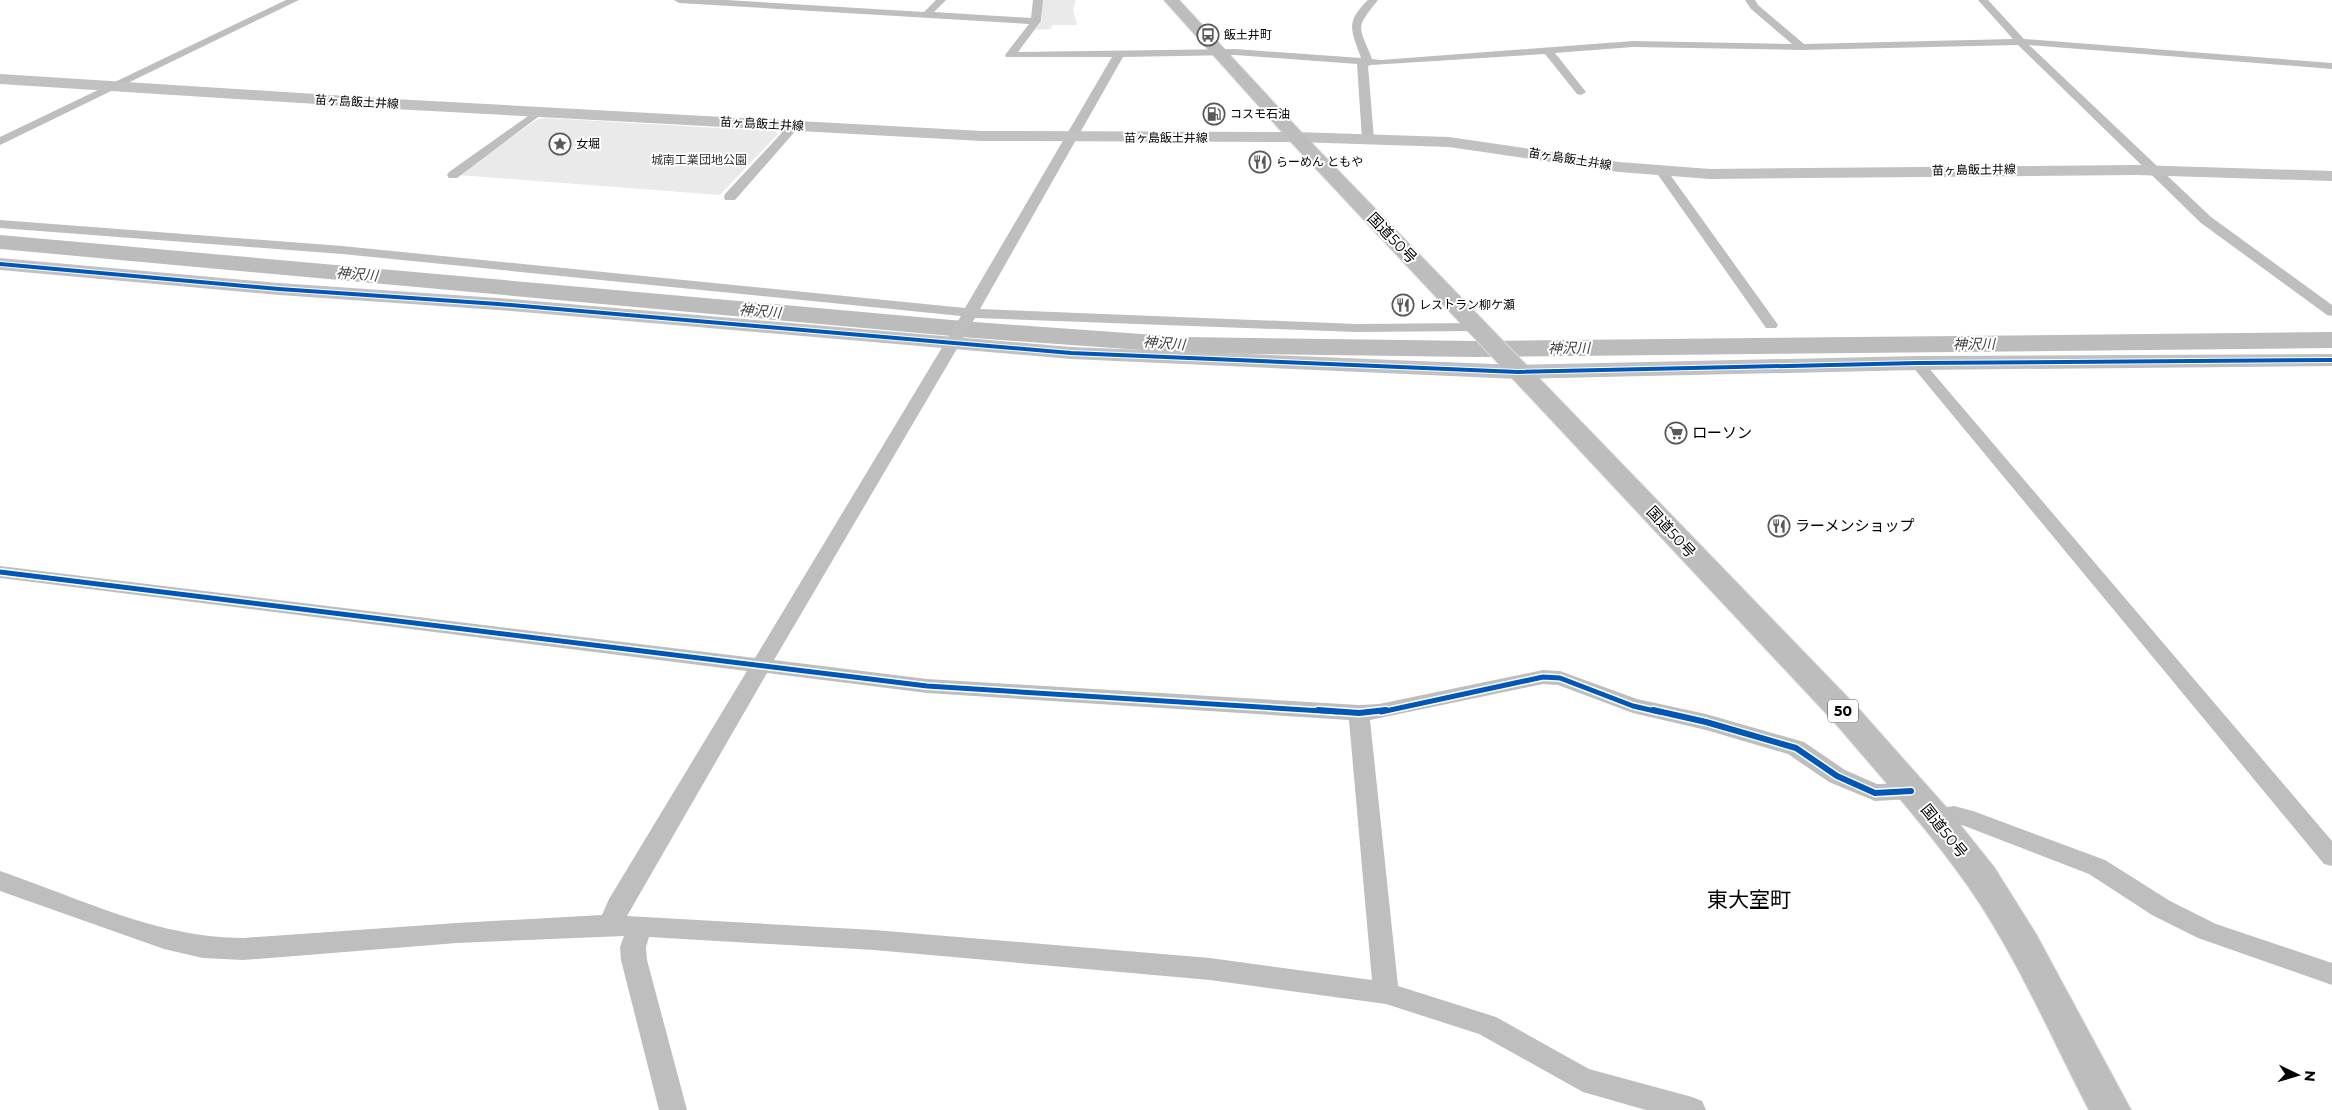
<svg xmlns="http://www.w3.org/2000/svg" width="2332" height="1110" viewBox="0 0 2332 1110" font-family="Montserrat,'Noto Sans JP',sans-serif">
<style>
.green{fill:#eaeaea}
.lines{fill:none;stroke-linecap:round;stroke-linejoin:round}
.river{fill:#bcbcbc;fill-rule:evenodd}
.highway-casing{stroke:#dbdbdb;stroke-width:2}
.street{fill:#bebebe;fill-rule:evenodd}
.secondary{fill:#c1c1c1;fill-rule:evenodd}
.highway{fill:#bdbdbd;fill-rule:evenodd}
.cycleway-far2-casing{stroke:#fff;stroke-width:6}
.cycleway-far1-casing{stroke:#fff;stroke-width:8}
.cycleway-casing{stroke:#fff;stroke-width:9}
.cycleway-far2{stroke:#0057b8;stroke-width:4}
.cycleway-far1{stroke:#0057b8;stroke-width:5}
.cycleway{stroke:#0057b8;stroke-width:6}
.labels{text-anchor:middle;stroke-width:4;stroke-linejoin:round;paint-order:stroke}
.far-poi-label{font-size:12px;fill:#000;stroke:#fff;text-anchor:start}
.far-street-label{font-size:12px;fill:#000;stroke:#fff}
.far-park-label{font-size:12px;fill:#2f2f2f;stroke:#fff}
.far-water-label{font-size:14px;font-style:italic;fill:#404040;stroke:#fff}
.shield{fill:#fff;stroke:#4c4c4c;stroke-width:1}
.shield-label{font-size:14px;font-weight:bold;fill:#000}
.street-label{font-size:15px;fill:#000;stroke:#fff}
.poi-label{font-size:15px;fill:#000;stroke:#fff;text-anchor:start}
.near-quarter-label{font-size:21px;fill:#000;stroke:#fff}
</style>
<rect width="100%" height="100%" fill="#fff"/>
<!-- green -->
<path class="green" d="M1042 0H1076L1073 10 1077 25H1052L1051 29 1035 30 1042 20Z
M545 118 775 131 778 134 720 195 458 175 536 120Z"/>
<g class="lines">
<!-- river -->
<path class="river" d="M0 235 974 322 1183 337 1476 341 2332 332V348L1476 357 1183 353 974 338 0 249Z"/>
<!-- highway casing -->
<g class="highway-casing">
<path id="highway" d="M1164 0H1179L1302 133 1858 708 1946 807 1994 867 2036 934 2131 1110H2089C2050 1035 2016 955 1968 886 1928 829 1881 777 1836 724L1290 141Z"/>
</g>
<!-- street -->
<path class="street" d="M286 0H299L0 145V137Z
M674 0H727L924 12 936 0H946L934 12 1031 18 1033 0H1043L1041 21 1018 52 1235 49 1361 58C1352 31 1344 23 1368 0H1378C1354 30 1359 25 1372 59L1381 60 1633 41 1792 44 1751 9 1745 0H1755L1758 5 1804 44 2013 39 1978 0H1988L2024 39 2332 63V69L2029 45 2211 217 2332 305V316L2327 315 2201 223 2018 45 1802 50 1633 47 1555 53 1586 92 1581 95 1577 94 1545 54 1371 65 1368 66 1374 139 1368 143 1362 139 1357 64 1235 55 1123 57 980 309 1356 324 1477 323 1484 327 1477 331 1356 332 975 318 774 660 927 679 1359 705 1379 704 1543 670 1560 671 1637 699 1706 714 1804 742 1845 770 1877 784 1911 783 1919 785 1922 791 1919 797 1911 799 1875 801 1829 782 1788 754 1706 730 1633 713 1558 685 1543 684 1370 720 1398 986 1496 1017 1589 1069 1692 1097 1702 1101 1706 1110H1646L1583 1092 1479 1034 1386 1004 1210 980 874 950 649 937 646 947 647 960 687 1110H659L621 960 620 947 624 936 457 943 243 960 203 958 164 949 0 891V871C79 898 158 938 243 938L457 923 602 915 609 899 747 671 0 578V566L755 658 961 316 342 254 0 228V220L342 246 965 308 1112 57H1006L1005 55 1029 24 679 3ZM767 673 927 693 1349 720 1372 980 1210 958 874 930 627 916Z
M538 109 542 110 544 112 542 114 457 178H449L447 175 449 172Z
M794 123 800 126 798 128 735 200H725L724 197 725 194 790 124Z
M1662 168 1666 169 1776 322 1778 325 1776 328H1766L1656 172Z
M1917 358 1922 360 2332 841V866L2324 864 1912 366 1909 363 1912 360Z
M1954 806 1973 811 2105 860 2170 901 2216 924 2332 963V985L2198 938 2152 915 2089 874 1962 825H1934L1926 822 1922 816 1926 810Z"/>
<!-- secondary -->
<path class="secondary" d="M0 74 394 99 982 131 1296 132 1449 137 1619 162 1710 169 2136 165 2332 171V181L2136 175 1710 179 1619 172 1449 147 1296 142 982 141 394 109 0 84Z
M0 258 279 283 498 298 1071 347 1518 365 1917 356 2332 354V366L1917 370 1518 379 1071 359 498 310 279 295 0 270Z"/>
<!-- highway -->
<use href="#highway" class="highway"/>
<!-- cycleway-far2 casing -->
<g class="cycleway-far2-casing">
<path id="cycleway-far2" d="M0 264 279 289 498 304 1071 353 1518 372 1917 363 2332 360"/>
</g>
<!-- cycleway-far1 casing -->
<g class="cycleway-far1-casing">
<path id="cycleway-far1" d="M0 572 927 686 1338 712
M1381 712 1543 677 1560 678 1633 706 1659 712"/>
</g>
<!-- cycleway casing -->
<g class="cycleway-casing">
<path id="cycleway" d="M1318 710 1359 713 1386 710
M1653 710 1706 722 1796 748 1837 776 1875 793 1911 791"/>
</g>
<!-- cycleway-far2 -->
<use href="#cycleway-far2" class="cycleway-far2"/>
<!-- cycleway-far1 -->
<use href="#cycleway-far1" class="cycleway-far1"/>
<!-- cycleway -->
<use href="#cycleway" class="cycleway"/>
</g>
<!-- icons -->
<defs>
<g id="bus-ring" transform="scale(1.125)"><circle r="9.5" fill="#fff" stroke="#595959" stroke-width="1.5"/><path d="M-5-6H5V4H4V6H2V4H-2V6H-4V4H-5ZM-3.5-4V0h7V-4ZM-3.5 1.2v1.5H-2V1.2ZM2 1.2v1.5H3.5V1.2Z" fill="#595959"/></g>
<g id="fuel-ring" transform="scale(1.125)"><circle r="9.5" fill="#fff" stroke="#595959" stroke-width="1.5"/><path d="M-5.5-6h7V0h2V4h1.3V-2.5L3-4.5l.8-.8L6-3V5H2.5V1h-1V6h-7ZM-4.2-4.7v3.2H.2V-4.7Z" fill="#595959"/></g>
<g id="sight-ring" transform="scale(1.125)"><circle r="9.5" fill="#fff" stroke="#595959" stroke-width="1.5"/><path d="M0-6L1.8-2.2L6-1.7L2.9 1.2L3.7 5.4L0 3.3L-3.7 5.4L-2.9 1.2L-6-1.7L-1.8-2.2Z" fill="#595959"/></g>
<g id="restaurant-ring" transform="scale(1.125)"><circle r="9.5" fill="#fff" stroke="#595959" stroke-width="1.5"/><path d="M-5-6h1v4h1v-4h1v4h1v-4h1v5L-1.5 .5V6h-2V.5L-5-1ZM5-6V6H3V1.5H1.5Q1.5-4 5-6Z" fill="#595959"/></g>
<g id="supermarket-ring" transform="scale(1.125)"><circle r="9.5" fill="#fff" stroke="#595959" stroke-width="1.5"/><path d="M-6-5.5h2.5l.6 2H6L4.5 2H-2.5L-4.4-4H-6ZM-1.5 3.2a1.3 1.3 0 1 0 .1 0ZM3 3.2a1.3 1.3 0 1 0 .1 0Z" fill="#595959"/></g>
</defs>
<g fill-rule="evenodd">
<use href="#bus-ring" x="1208" y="35"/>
<use href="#fuel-ring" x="1214" y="114"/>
<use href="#sight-ring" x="560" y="144"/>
<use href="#restaurant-ring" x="1260" y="162"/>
<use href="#restaurant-ring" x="1403" y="305"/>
<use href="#supermarket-ring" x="1676" y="433"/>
<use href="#restaurant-ring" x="1779" y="526"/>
</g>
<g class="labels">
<!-- far-poi labels -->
<g class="far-poi-label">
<text x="1224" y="39">飯土井町</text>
<text x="1230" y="118">コスモ石油</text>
<text x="576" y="148">女堀</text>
<text x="1276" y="166">らーめん ともや</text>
<text x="1419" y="309">レストラン柳ケ瀬</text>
</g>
<!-- far-street labels -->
<g class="far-street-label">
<text transform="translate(357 102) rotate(3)" y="4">苗ヶ島飯土井線</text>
<text transform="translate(762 124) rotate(3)" y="4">苗ヶ島飯土井線</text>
<text x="1166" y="142">苗ヶ島飯土井線</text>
<text transform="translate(1570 159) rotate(9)" y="4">苗ヶ島飯土井線</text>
<text transform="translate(1974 170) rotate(-1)" y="4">苗ヶ島飯土井線</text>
</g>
<!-- far-park labels -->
<g class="far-park-label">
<text x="699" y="164">城南工業団地公園</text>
</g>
<!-- far-water labels -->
<g class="far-water-label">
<text transform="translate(357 274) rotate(5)" y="5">神沢川</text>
<text transform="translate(760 311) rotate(5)" y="5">神沢川</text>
<text transform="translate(1164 343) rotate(4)" y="5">神沢川</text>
<text transform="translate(1974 344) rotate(-1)" y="5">神沢川</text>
<text transform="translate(1569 348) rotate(-1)" y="5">神沢川</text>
</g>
<!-- shield labels -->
<rect class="shield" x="1828" y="699.5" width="30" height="23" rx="4"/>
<g class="shield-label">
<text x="1843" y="716">50</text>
</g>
<!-- street labels -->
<g class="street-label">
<text transform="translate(1392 238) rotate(46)" y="5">国道50号</text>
<text transform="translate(1671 532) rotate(47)" y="5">国道50号</text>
<text transform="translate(1944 831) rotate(51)" y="5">国道50号</text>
</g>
<!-- poi labels -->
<g class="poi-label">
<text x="1692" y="438">ローソン</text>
<text x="1795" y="531">ラーメンショップ</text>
</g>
<!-- near-quarter labels -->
<g class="near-quarter-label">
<text x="1749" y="907">東大室町</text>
</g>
</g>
<!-- north arrow -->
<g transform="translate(2297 1075) rotate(95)" stroke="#ffffff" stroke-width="4" paint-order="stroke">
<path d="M0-4L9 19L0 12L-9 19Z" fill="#000000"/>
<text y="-8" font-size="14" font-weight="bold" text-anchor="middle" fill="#000000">N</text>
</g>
</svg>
